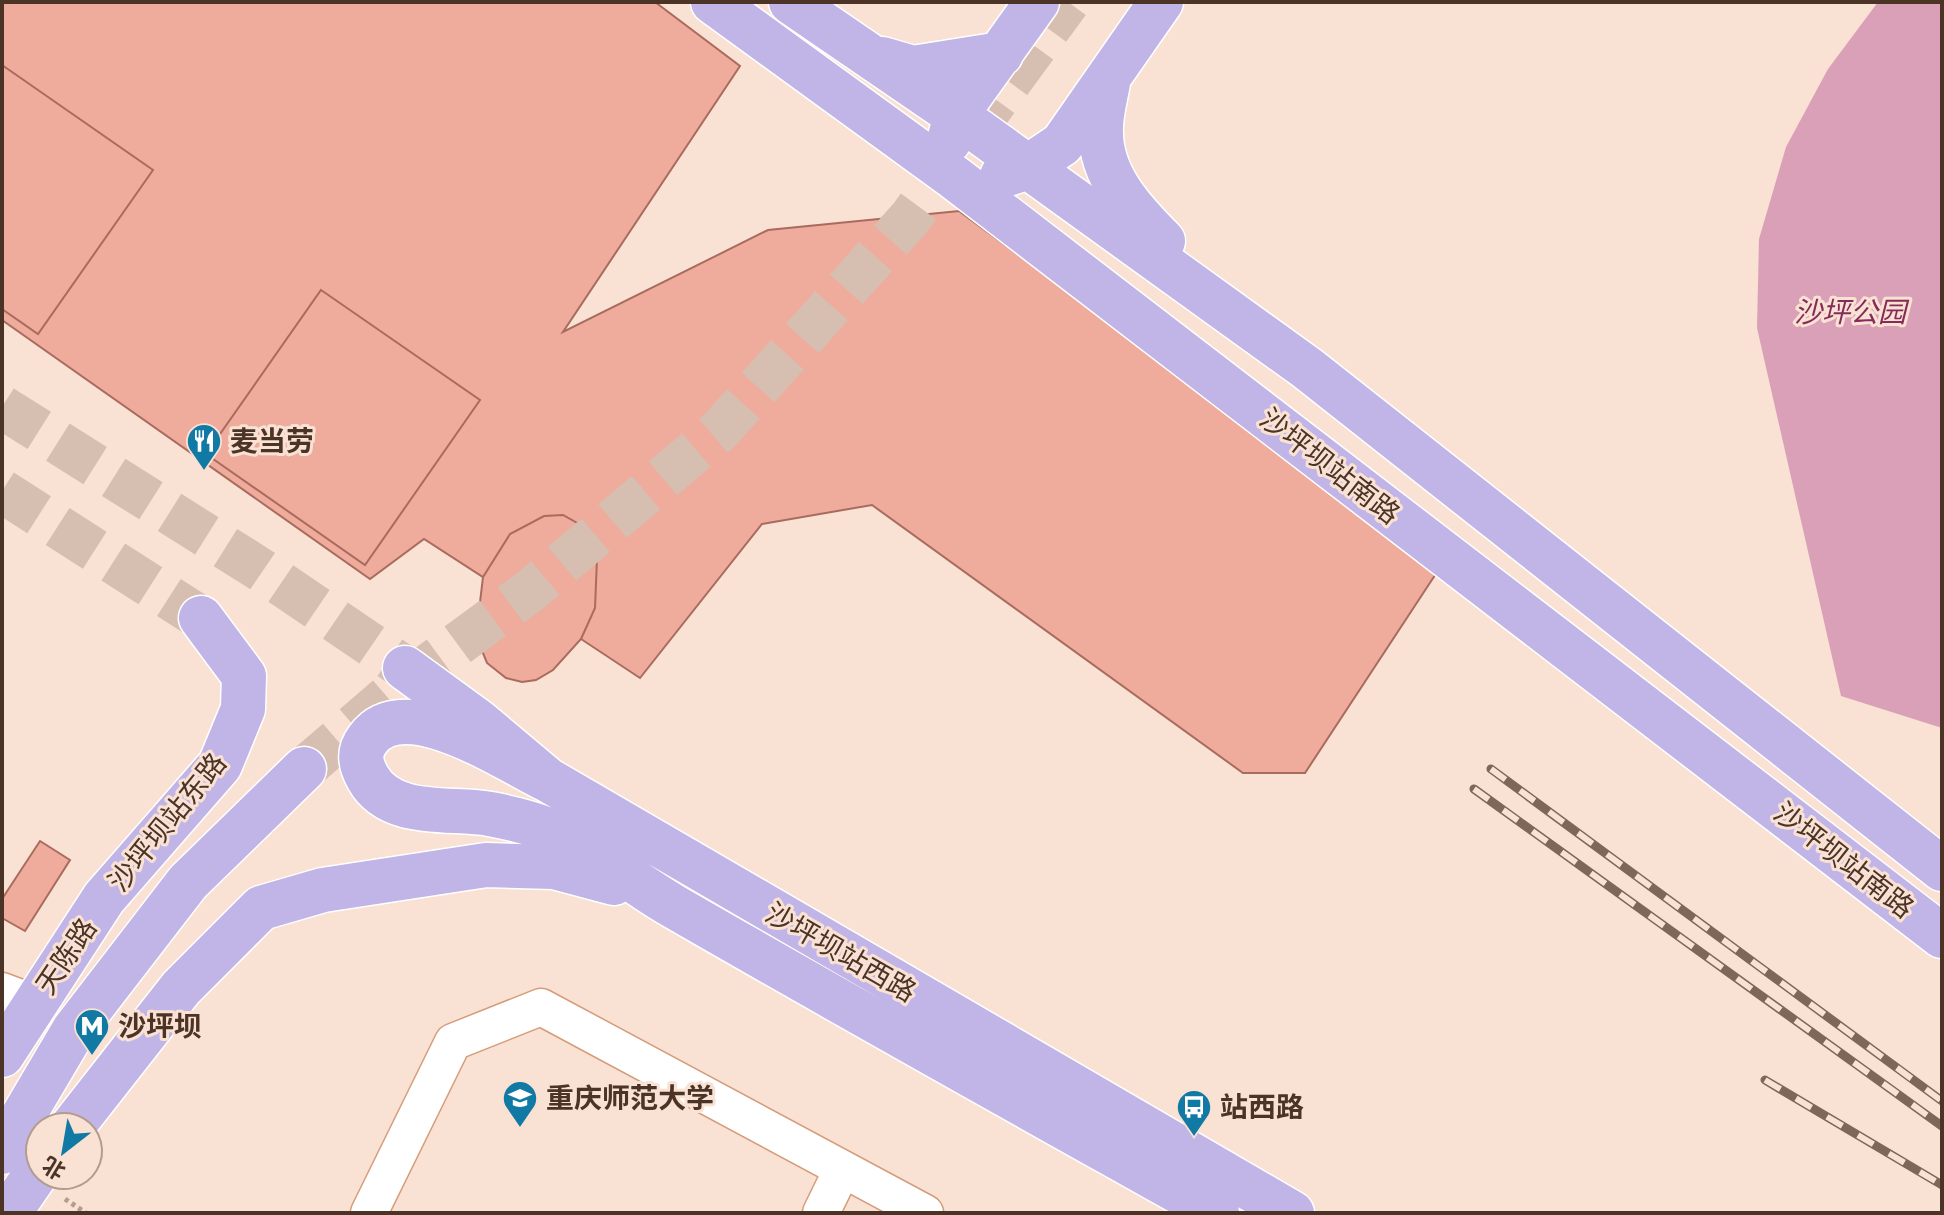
<svg xmlns="http://www.w3.org/2000/svg" width="1944" height="1215" viewBox="0 0 1944 1215" font-family="Spectral,'Noto Sans SC',serif">
<style>
.green{fill:#daa0b8}
.building{fill:#efac9d;stroke:#a96b5e;stroke-width:2}
.lines{fill:none;stroke-linecap:round;stroke-linejoin:round}
.major-tunnel{stroke:#d6beb0;stroke-width:44;stroke-dasharray:44 22;stroke-linecap:butt}
.minor-casing{stroke:#d59c79;stroke-width:39}
.major-casing{stroke:#fff;stroke-width:47}
.path{stroke:#b49c8e;stroke-width:5;stroke-dasharray:4 4;stroke-linecap:butt}
.minor{stroke:#fff;stroke-width:36}
.major{stroke:#c0b5e6;stroke-width:44}
.rail-casing{stroke:#7e6658;stroke-width:9}
.rail{stroke:#f9e1d3;stroke-width:6;stroke-dasharray:18;stroke-linecap:butt}
.labels{text-anchor:middle;stroke-width:6;stroke-linejoin:round;paint-order:stroke}
.park-label{font-size:28px;font-style:italic;fill:#862b59;stroke:#f9e1d3}
.poi-label{font-size:28px;font-weight:bold;fill:#4b3325;stroke:#f9e1d3;text-anchor:start}
.street-label{font-size:28px;fill:#4b3325;stroke:#f9e1d3}
</style>
<rect width="100%" height="100%" fill="#f9e1d3"/>
<!-- green -->
<path class="green" d="M1878 2H1942V728L1841 696 1757 328 1759 239 1786 147 1828 69Z"/>
<!-- building -->
<path class="building" d="M2 2H655L740 66 563 332 768 230 959 211 1441 566 1305 773H1243L872 505 762 524 640 678 581 639 595 608 597 558 588 535 579 524 563 515 544 516 510 534 483 577 424 539 370 579 2 320Z
M2 65 153 170 38 334 2 309Z
M321 290 480 400 365 565 206 454Z
M563 515 579 524 588 535 597 558 595 608 581 639 553 670 536 680 522 682 506 678 487 663 476 636 483 577 510 534 544 516Z
M40 841 70 860 25 931 2 918V899Z"/>
<g class="lines">
<!-- major-tunnel -->
<path class="major-tunnel" d="M2 407 261 570 405 668
M2 491 201 618
M304 769 397 689 531 590 720 430 911 217 1068 2"/>
<!-- minor casing -->
<g class="minor-casing">
<path id="minor" d="M2 991 34 1003
M369 1213 453 1042 541 1007 925 1213
M821 1213 842 1170"/>
</g>
<!-- major casing -->
<g class="major-casing">
<path id="major" d="M713 2 955 178 1942 936
M791 2 956 115 1307 368 1942 869
M882 59 913 68 1001 54
M1108 83C1105 99 1100 117 1101 133 1101 177 1134 212 1163 241
M949 141 956 115 1037 2
M1002 176 1028 167 1062 144 1161 2
M405 668 479 722 548 780 1292 1213
M548 780C506 760 404 690 368 739 358 752 360 764 368 778 391 819 451 807 490 814 517 819 547 827 571 840 606 859 638 886 673 906 853 1010 1035 1111 1217 1213
M2 1055 104 898 220 765 243 709 244 676 201 618
M72 1127 181 988 261 908 323 890 486 865 554 867 614 883
M2 1152 74 1030 188 882 304 769
M9 1213 40 1168"/>
</g>
<!-- path -->
<path class="path" d="M65 1199 86 1213"/>
<!-- minor -->
<use href="#minor" class="minor"/>
<!-- major -->
<use href="#major" class="major"/>
<!-- rail casing -->
<g class="rail-casing">
<path id="rail" d="M1491 769 1942 1101
M1474 789 1942 1126
M1765 1080 1942 1185"/>
</g>
<!-- rail -->
<use href="#rail" class="rail"/>
</g>
<!-- icons -->
<defs>
<g id="restaurant-pin" transform="scale(1.8)"><path d="M0 17L-7.5 6A9.5 9.5 0 1 1 7.5 6Z" fill="#117aa4" stroke="#f9e1d3"/><path d="M-5-6h1v4h1v-4h1v4h1v-4h1v5L-1.5 .5V6h-2V.5L-5-1ZM5-6V6H3V1.5H1.5Q1.5-4 5-6Z" fill="#fff"/></g>
<g id="metro-pin" transform="scale(1.8)"><path d="M0 17L-7.5 6A9.5 9.5 0 1 1 7.5 6Z" fill="#117aa4" stroke="#f9e1d3"/><path d="M-5.5 5V-5H-3L0 0L3-5H5.5V5H3V-.5L0 4L-3-.5V5Z" fill="#fff"/></g>
<g id="university-pin" transform="scale(1.8)"><path d="M0 17L-7.5 6A9.5 9.5 0 1 1 7.5 6Z" fill="#117aa4" stroke="#f9e1d3"/><path d="M0-5L7-2L0 1L-7-2ZM-4 1L0 2.5L4 1V4Q0 6-4 4Z" fill="#fff"/></g>
<g id="bus-pin" transform="scale(1.8)"><path d="M0 17L-7.5 6A9.5 9.5 0 1 1 7.5 6Z" fill="#117aa4" stroke="#f9e1d3"/><path d="M-5-6H5V4H4V6H2V4H-2V6H-4V4H-5ZM-3.5-4V0h7V-4ZM-3.5 1.2v1.5H-2V1.2ZM2 1.2v1.5H3.5V1.2Z" fill="#fff"/></g>
</defs>
<g fill-rule="evenodd">
<use href="#restaurant-pin" x="204" y="441"/>
<use href="#metro-pin" x="92" y="1026"/>
<use href="#university-pin" x="520" y="1098"/>
<use href="#bus-pin" x="1194" y="1107"/>
</g>
<g class="labels">
<!-- park labels -->
<g class="park-label">
<text x="1850" y="322">沙坪公园</text>
</g>
<!-- poi labels -->
<g class="poi-label">
<text x="230" y="451">麦当劳</text>
<text x="118" y="1036">沙坪坝</text>
<text x="546" y="1108">重庆师范大学</text>
<text x="1220" y="1117">站西路</text>
</g>
<!-- street labels -->
<g class="street-label">
<text transform="translate(1330 466) rotate(38)" y="10">沙坪坝站南路</text>
<text transform="translate(167 822) rotate(-51)" y="10">沙坪坝站东路</text>
<text transform="translate(1844 860) rotate(38)" y="10">沙坪坝站南路</text>
<text transform="translate(841 952) rotate(30)" y="10">沙坪坝站西路</text>
<text transform="translate(66 956) rotate(-56)" y="10">天陈路</text>
</g>
</g>
<!-- border -->
<rect width="1944" height="1215" fill="none" stroke="#4b3325" stroke-width="8"/>
<!-- north arrow -->
<g transform="translate(64 1151) rotate(211)"><circle r="38" fill="#f9e1d3" stroke="#b39b8d" stroke-width="2"/>
<path d="M0-6L14 30L0 20L-14 30Z" fill="#117aa4"/>
<text y="-12" font-size="22" font-weight="bold" text-anchor="middle" fill="#4b3325">北</text>
</g>
</svg>
